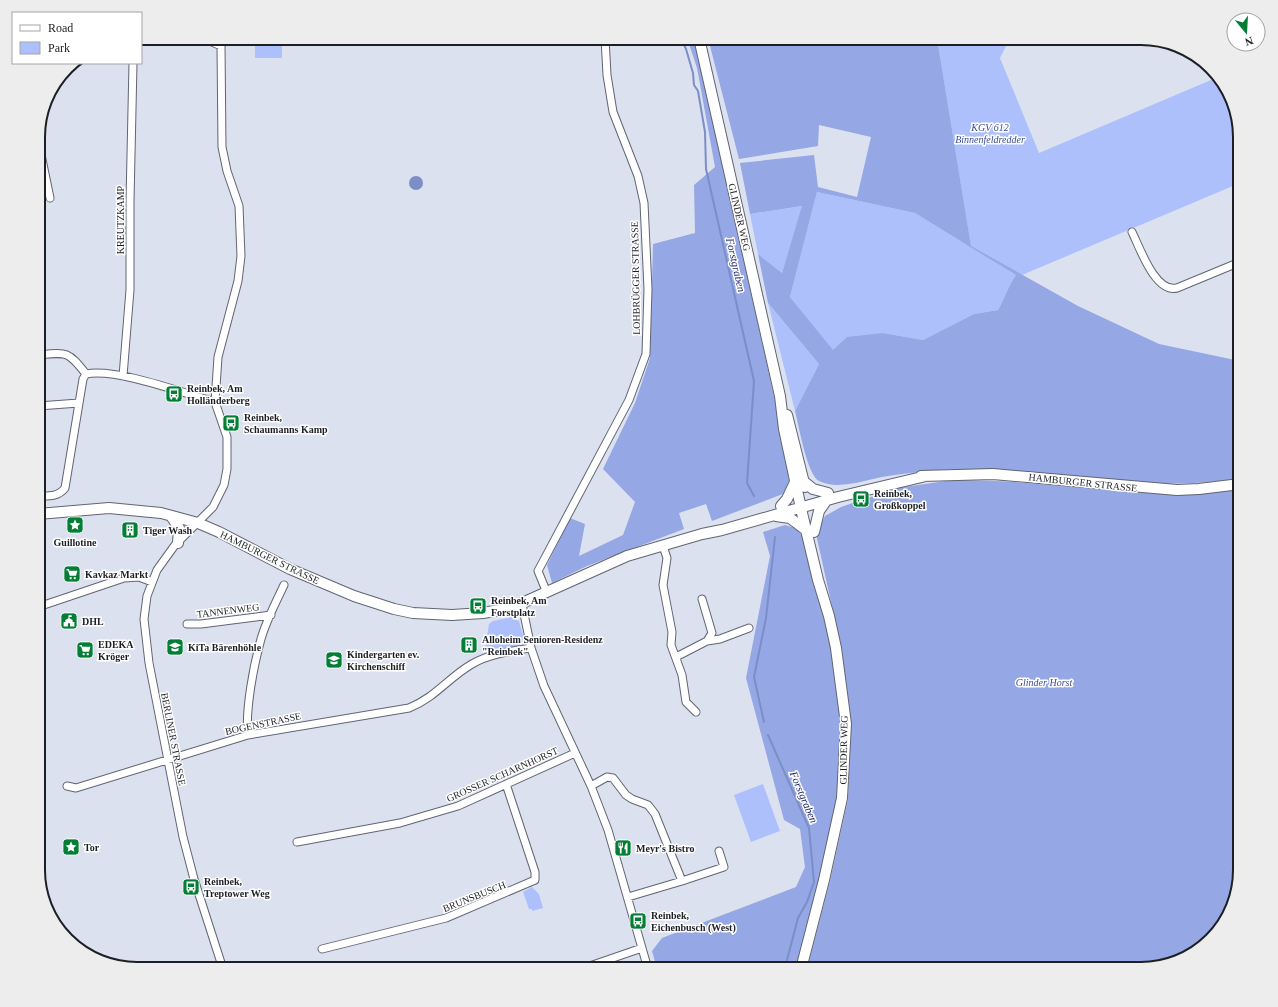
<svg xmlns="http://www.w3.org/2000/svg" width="1278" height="1007" viewBox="0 0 1278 1007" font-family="Georgia,serif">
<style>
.green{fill:#adc0fc}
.forest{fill:#95a7e4;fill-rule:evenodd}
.water{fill:#7c8ec8}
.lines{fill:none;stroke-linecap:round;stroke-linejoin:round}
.stream{stroke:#7c8ec8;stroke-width:2}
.minor-casing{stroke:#616572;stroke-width:9}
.secondary-casing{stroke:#616572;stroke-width:12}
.minor{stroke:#fff;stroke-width:7}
.secondary{stroke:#fff;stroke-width:10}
.labels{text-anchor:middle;stroke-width:3;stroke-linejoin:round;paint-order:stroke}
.park-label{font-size:10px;font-style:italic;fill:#3b4c95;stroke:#fff}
.street-label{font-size:10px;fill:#1e1f25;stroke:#fff}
.poi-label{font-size:10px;font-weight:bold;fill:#1e1f25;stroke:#fff;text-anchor:start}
.water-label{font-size:11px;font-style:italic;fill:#1a2469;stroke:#fff}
.rim{fill:none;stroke:#1e1f25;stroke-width:2}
</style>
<rect width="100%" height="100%" fill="#dce1f0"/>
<!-- green -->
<path class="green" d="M255 38H282V58H255Z
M937 38H1010L1000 58 1039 153 1218 77 1230 93 1240 137V183L1022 275 975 249 1016 275C1008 286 1005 298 998 310L974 314 923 340 883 333 833 351 790 297 817 192 915 213 971 247Z
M803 206 782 273 758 254 750 214Z
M768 303 819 364 795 411Z
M511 617 519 621 524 639 519 646 490 652 485 648 489 624 493 621Z
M763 784 780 831 751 842 734 795Z
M532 887 539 894 543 908 532 911V909H529L523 892Z"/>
<!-- forest -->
<path class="forest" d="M687 38H694L696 45 775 401 789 480 788 492 712 521 706 504 679 513 684 529 587 566 552 583 547 565 570 518 585 524 579 556 623 535 635 502 603 469 635 403 650 358 653 244 695 233 694 185 715 167 697 68Z
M708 38H937L971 246 1078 306 1159 344 1240 361V478C1143 495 1050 467 954 469 932 470 909 473 888 476 867 479 839 491 819 481 807 475 799 426 795 411L819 364 768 303 758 254 782 273 802 206 750 214 740 163 814 155 818 187 857 197 871 137 819 125 818 146 739 159ZM817 192 915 213 1016 275C1008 286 1005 298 998 310L974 314 923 340 883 333 847 337 833 350 790 297Z
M953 480C998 480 1043 484 1088 488 1139 493 1189 498 1240 489V871L1235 902 1216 935 1185 959 1141 969H807L830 881 848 799 851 724 841 647 816 534 825 516 841 507 897 488Z
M785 525 795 528 805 538 831 649 841 724 837 798 819 879 796 969H657L652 951 662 938 796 887 805 867 800 829 784 820 746 678 770 556 763 532Z"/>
<!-- water -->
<path class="water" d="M409 183a7 7 0 1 1 14 0a7 7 0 1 1-14 0Z"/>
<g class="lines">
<!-- stream -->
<path class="stream" d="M681 38 686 49 693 73 694 85 698 91 705 132 706 169 754 381 747 483 754 496
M764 722 754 677 766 618 775 537
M768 735 809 828 814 882 807 902 798 918 787 960"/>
<!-- minor casing -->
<g class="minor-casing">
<path id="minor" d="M196 38 205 39 221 46
M38 140 50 198
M1132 232C1140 248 1155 293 1177 288L1240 262
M38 355C67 352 68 351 86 374
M123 376 130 290V201L133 63
M38 406 79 403
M38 496C49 496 58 497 65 488L83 379 86 374C117 368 183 393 215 402
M663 546 667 558 663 585 672 632 671 645 682 675 686 702 696 712
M547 593 538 571 629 400 646 354 648 289 644 203 638 176 613 112 607 75 605 38
M702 599 712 633 707 641
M522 604 531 648 544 686 591 786 608 830 648 969
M38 607 124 578 139 577 152 582
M187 624H201L271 615
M676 657 707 641 720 639 749 628
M248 735C245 710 254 664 261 639 266 621 276 602 284 585
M67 786 76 788 248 735 409 708C436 697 448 678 472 664 489 654 512 651 531 648
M591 786 607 777 613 778 626 795 632 799 648 805 655 814 682 881 628 897
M297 842 400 823 458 806 575 753
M682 881 724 867 719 851
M322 949 446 918 535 880V872L506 784
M223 969 194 879 183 837 149 663 144 619 147 596 157 570 175 545 213 507 224 485 227 469V437L215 402 218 357 238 281 241 256 239 206 227 171 222 147 221 46 225 38
M581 969 642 948"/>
</g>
<!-- secondary casing -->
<g class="secondary-casing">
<path id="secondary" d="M699 38 780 396 784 429 802 513 818 580 829 616 836 648 846 724 842 798 824 880 801 969
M787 415 805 487
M921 476 993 474 1177 490 1199 489 1240 484
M803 481 813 489 828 493
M781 506 787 499 796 480
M38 514 109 508 161 513 198 523 219 532 290 569 354 596 394 609 413 613 452 615 483 613 511 608 627 556 702 534 722 530 838 497 926 476
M171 516 179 528 178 543
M776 516 790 518 806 530
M814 532 819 511 826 501"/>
</g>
<!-- minor -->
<use href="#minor" class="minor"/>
<!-- secondary -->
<use href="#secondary" class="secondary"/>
</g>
<!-- icons -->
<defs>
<g id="bus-square" transform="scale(0.9)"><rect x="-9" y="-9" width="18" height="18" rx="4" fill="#047d35" stroke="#fff"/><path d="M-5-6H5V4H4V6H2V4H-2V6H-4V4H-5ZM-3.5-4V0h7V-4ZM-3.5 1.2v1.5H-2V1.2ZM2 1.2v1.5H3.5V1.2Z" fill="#fff"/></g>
<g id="sight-square" transform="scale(0.9)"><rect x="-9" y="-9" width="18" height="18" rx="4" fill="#047d35" stroke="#fff"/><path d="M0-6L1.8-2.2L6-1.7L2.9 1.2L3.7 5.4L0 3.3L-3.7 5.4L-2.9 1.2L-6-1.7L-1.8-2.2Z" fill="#fff"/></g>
<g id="building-square" transform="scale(0.9)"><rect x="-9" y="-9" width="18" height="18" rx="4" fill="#047d35" stroke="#fff"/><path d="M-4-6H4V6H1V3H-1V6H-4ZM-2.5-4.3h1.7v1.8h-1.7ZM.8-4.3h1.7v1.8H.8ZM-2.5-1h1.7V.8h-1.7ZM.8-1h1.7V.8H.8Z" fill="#fff"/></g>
<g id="supermarket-square" transform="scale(0.9)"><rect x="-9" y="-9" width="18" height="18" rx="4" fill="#047d35" stroke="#fff"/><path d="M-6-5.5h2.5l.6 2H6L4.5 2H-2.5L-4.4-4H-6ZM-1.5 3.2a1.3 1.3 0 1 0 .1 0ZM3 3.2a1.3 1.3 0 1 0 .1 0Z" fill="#fff"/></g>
<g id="civic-square" transform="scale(0.9)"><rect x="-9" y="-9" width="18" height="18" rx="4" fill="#047d35" stroke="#fff"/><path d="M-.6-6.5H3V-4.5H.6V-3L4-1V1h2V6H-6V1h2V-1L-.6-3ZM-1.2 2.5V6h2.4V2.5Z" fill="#fff"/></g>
<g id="school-square" transform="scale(0.9)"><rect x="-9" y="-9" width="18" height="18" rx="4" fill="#047d35" stroke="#fff"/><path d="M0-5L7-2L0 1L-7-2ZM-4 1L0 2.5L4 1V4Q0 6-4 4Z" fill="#fff"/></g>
<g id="restaurant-square" transform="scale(0.9)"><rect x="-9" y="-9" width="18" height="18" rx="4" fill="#047d35" stroke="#fff"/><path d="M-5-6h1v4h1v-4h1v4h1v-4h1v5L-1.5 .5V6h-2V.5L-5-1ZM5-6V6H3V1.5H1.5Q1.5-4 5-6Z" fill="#fff"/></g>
</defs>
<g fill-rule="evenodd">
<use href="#bus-square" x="174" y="394"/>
<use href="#bus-square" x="231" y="423"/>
<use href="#bus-square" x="861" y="499"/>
<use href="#sight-square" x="75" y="525"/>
<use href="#building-square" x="130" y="530"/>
<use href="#supermarket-square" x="72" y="574"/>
<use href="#bus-square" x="478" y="606"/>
<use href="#civic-square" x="69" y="621"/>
<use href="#building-square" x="469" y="645"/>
<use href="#school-square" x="175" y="647"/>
<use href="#supermarket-square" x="85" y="650"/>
<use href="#school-square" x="334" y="660"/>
<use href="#sight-square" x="71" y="847"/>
<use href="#restaurant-square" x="623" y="848"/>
<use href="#bus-square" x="191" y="887"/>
<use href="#bus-square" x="638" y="921"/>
</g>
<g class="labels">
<!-- park labels -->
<g class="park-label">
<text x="990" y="131">KGV 612<tspan x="990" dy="12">Binnenfeldredder</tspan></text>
<text x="1044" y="686">Glinder Horst</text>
</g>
<!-- street labels -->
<g class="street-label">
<text transform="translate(740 217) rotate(77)" y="4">GLINDER WEG</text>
<text transform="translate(120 220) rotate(-90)" y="4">KREUTZKAMP</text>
<text transform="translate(635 278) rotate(-91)" y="4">LOHBRÜGGER STRASSE</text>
<text transform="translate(1083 482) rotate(6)" y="4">HAMBURGER STRASSE</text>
<text transform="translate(270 557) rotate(26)" y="4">HAMBURGER STRASSE</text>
<text transform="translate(228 610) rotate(-7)" y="4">TANNENWEG</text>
<text transform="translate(263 723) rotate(-12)" y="4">BOGENSTRASSE</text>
<text transform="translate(174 739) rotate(79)" y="4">BERLINER STRASSE</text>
<text transform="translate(843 750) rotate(-89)" y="4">GLINDER WEG</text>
<text transform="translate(502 774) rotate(-24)" y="4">GROSSER SCHARNHORST</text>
<text transform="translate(474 896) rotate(-22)" y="4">BRUNSBUSCH</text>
</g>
<!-- poi labels -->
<g class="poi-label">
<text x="187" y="392">Reinbek, Am<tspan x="187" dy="12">Holländerberg</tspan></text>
<text x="244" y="421">Reinbek,<tspan x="244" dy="12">Schaumanns Kamp</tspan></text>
<text x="874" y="497">Reinbek,<tspan x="874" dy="12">Großkoppel</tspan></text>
<text x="143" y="534">Tiger Wash</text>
<text x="75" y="546" text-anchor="middle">Guillotine</text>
<text x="85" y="578">Kavkaz Markt</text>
<text x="491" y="604">Reinbek, Am<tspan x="491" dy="12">Forstplatz</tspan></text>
<text x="82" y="625">DHL</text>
<text x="482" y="643">Alloheim Senioren-Residenz<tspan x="482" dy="12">"Reinbek"</tspan></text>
<text x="98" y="648">EDEKA<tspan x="98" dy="12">Kröger</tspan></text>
<text x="188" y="651">KiTa Bärenhöhle</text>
<text x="347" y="658">Kindergarten ev.<tspan x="347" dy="12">Kirchenschiff</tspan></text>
<text x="84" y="851">Tor</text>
<text x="636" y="852">Meyr's Bistro</text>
<text x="204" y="885">Reinbek,<tspan x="204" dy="12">Treptower Weg</tspan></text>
<text x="651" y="919">Reinbek,<tspan x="651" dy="12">Eichenbusch (West)</tspan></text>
</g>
<!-- water labels -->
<g class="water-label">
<text transform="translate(736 265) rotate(77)" y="4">Forstgraben</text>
<text transform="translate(804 797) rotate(67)" y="4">Forstgraben</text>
</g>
</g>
<!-- crop -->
<path d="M0 0H1278V1007H0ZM137 45H1141A92 92 0 0 1 1233 137V870A92 92 0 0 1 1141 962H137A92 92 0 0 1 45 870V137A92 92 0 0 1 137 45Z" fill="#ededee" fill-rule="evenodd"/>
<path class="rim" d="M137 45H1141A92 92 0 0 1 1233 137V870A92 92 0 0 1 1141 962H137A92 92 0 0 1 45 870V137A92 92 0 0 1 137 45Z"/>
<!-- legend -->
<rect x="12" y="12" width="130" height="52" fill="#ffffff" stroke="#a5a5a8"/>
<rect x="20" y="25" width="20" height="6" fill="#ffffff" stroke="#a5a5a8"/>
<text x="48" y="32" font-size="12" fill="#1e1f25">Road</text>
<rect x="20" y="42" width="20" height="12" fill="#adc0fc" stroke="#a5a5a8"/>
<text x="48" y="52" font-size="12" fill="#1e1f25">Park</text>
<!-- north arrow -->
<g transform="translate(1246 32) rotate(162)"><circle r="19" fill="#ffffff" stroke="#a5a5a8"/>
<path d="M0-3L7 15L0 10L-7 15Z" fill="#047d35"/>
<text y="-6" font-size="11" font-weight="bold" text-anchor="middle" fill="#1e1f25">N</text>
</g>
</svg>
